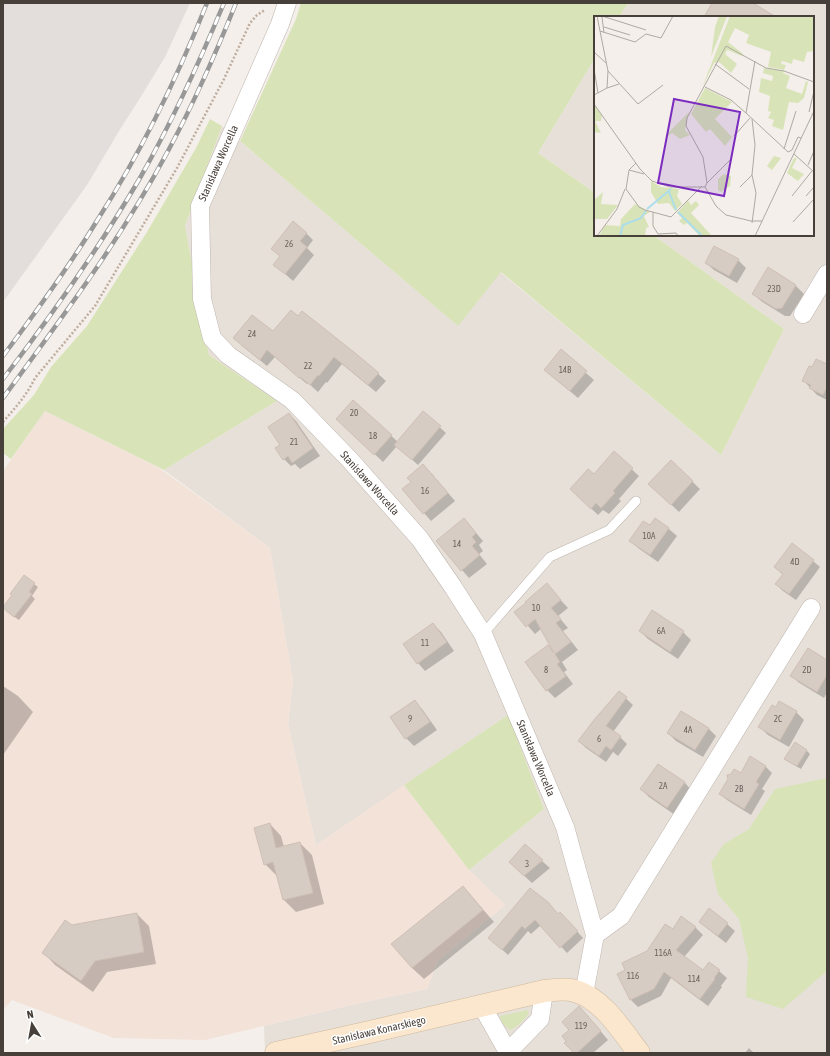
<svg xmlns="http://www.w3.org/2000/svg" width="830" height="1056" viewBox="0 0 830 1056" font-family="'Asap Condensed',sans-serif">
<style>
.residential{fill:#e7e0d9}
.commercial{fill:#f3e2d8}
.industrial{fill:#e3dedb}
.green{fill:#d8e4b7}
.shadow{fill:#0003}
.building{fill:#d7ccc3;stroke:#cfbfb4}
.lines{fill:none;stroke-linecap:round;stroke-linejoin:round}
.lane-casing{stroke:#beb5ad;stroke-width:10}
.street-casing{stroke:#beb5ad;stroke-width:19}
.secondary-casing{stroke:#cfb99e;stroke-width:23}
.path{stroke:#bfaea0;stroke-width:2.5;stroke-dasharray:2 2;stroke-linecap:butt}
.lane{stroke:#fff;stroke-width:9}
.street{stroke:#fff;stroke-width:18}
.secondary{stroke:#fae7ce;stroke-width:22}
.rail-casing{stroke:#989898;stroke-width:4.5}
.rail{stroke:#fff;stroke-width:3;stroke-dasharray:9;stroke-linecap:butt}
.labels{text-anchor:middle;stroke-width:3;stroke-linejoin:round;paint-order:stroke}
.number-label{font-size:9px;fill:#6b625c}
.street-label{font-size:11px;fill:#473f39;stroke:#fff}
.inset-river{fill:none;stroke:#acddeb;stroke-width:2}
.inset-road{fill:none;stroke:#afa9a3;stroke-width:1}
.view{fill:#7b2cbf;fill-opacity:0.15;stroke:#7b2cbf;stroke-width:2}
.inset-edge{fill:none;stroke:#473f39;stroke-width:2}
</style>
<rect width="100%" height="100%" fill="#f4efea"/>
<!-- residential -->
<path class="residential" d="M628 3H827V1053H265L264 1026 351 1005 427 989 438 961 505 905 469 870 544 809 508 715 316 845 288 724 293 681 270 548 164 470 277 401 209 355 185 226 222 126 457 325 500 272 721 455 784 329 653 235H813V17H619Z
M595 58V193L538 153Z"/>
<!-- commercial -->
<path class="commercial" d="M45 411 159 468 270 548 293 681 288 724 316 845 404 785 469 870 505 905 438 961 427 989 351 1005 205 1040 114 1038 12 1000 3 1010V471Z"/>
<!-- industrial -->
<path class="industrial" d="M3 3H190L165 57 140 98 119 131 87 185 3 302Z"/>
<!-- green -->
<path class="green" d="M301 3H628L619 17H595V58L538 153 595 193V235H653L784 329 721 455 501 272 458 326 240 141 296 19Z
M210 119 222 126 185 226 209 355 277 401 164 470 45 411 11 459 3 453V429L34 395 51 367 87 326 147 232 196 148Z
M508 715 544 809 469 870 404 785Z
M827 778V971L783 1009 746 997 748 958 739 919 718 894 711 863 724 844 749 829 775 789Z
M527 1010 529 1013C524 1021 518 1026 511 1030 504 1026 501 1023 500 1016Z"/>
<!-- shadow -->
<path class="shadow" d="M306 233 313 240 307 248 314 255 293 281 275 265 281 257 272 248Z
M738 260 746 268 737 283 714 270 706 263Z
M769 268 796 286 804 294 790 316H785L761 301 753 293Z
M298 318 355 353 386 381 376 392 342 364 327 383 326 382 318 392 308 383 307 384 275 357 267 366 241 345 273 333Z
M561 351 594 380 578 398 553 377Z
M827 365V400L817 395 803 380 813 369Z
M353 401 398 442 423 412 446 433 418 465 397 446 383 462 345 426Z
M289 414 296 421 320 456 300 469 295 464 291 466 284 459 282 445Z
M614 453 639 476 619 499 621 501 609 514 603 510 598 515 578 496Z
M671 461 700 489 679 512 657 491Z
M431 473 455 501 431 521 424 513Z
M464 519 483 541 479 545 483 551 479 554 487 564 469 578 462 570Z
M655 519 669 529 677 536 658 562 638 548 631 541 650 527Z
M813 561 820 567 796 600 783 591 776 584 783 575 775 567Z
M34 584 38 587 32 596 35 599 19 620 7 612Z
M547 585 568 608 558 616 568 628 563 631 578 650 562 662 567 670 564 672 573 684 555 698 547 690 548 646 554 652 542 628 535 634 516 612Z
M433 624 441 632 454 651 425 671 418 663Z
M640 631 683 632 691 640 678 659 648 639Z
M827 662V692L824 698 798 682 792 675Z
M3 686 18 696 33 712 3 755Z
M619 692 633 705 613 732 620 737 627 744 618 756 613 752 606 762 586 748 579 741Z
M414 701 422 709 437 730 414 746 406 738Z
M780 702 796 712 804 720 789 747 768 735 760 727 776 709Z
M708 728 716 736 703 757 676 741 668 733Z
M795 743 807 751 810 754 801 769 789 762 785 759Z
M658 765 685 783 692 791 675 815 649 797 641 789Z
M765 766 772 773 762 789 765 791 751 815 727 800 720 794 741 774Z
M270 824 281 836 284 847 300 843 312 855 324 904 296 912 284 900 277 876 265 864Z
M542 861 550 868 532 883 518 870Z
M463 887 474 899 494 922 424 979 412 968Z
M530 890 558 915 566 919 583 938 567 953 541 925 531 934 528 931 508 955 496 944Z
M137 914 149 926 156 964 107 972 93 992 55 965 44 953 72 926Z
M682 917 696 928 703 935 684 957 703 971 709 963 719 971 727 978 721 986 722 987 708 1006 671 978 661 996 638 1007 631 1000 619 974 626 971 673 930Z
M701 922 727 924 735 931 726 943 708 929Z
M587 1015 608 1040 593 1053H575Z
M749 1048 754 1053H745Z"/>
<!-- building -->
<path class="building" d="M712 3H753L776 17H704Z
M293 221 307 233 300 241 307 247 285 274 273 265 280 256 271 249Z
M714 246 739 259 729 276 705 263Z
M768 267 796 285 782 308 776 309 752 294Z
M291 310 298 316 302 311 355 353 379 373 368 385 334 357 319 376 318 375 310 385 300 377 299 378 267 350 260 360 233 338 252 315 273 331Z
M561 349 587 371 570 391 544 370Z
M816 359 827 364V387L823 395 809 388 811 385 802 381 809 366 812 367Z
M353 400 392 435 374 455 336 419Z
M423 411 441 426 412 460 394 445Z
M289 413 313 448 292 463 288 456 283 460 275 448 280 445 268 427Z
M614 451 633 468 613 491 615 493 601 508 596 503 591 509 570 489 588 469 594 474Z
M671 460 693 481 671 505 648 484Z
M423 464 448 493 423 514 402 489 411 482 407 478Z
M464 518 476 533 472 537 476 542 472 546 480 555 461 571 436 541Z
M655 518 669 528 650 555 629 541 643 521 650 525Z
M792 543 814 560 789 594 775 584 783 574 774 567Z
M24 575 35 583 29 592 32 594 14 617 3 608V607L12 595 10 594Z
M547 583 561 600 551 608 561 619 556 623 571 642 555 654 560 662 557 664 566 676 546 691 525 662 548 645 554 653 535 619 526 627 514 612 526 603 525 602Z
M652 610 684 631 670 652 639 631Z
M433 623 447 642 417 664 403 644Z
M808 648 827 660V675L817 692 790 676Z
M619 691 627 697 606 726 621 736 611 750 606 746 599 756 578 741 594 720Z
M415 700 430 722 405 739 390 717Z
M779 701 797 711 780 740 758 727 772 705 776 707Z
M681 711 709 728 695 750 667 733Z
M795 742 807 750 797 766 784 759Z
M750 756 766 766 756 782 759 784 744 809 719 794 728 779 727 775 731 774 734 769 741 773Z
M658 764 685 782 667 808 640 789Z
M270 823 276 848 300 842 313 893 283 900 273 862 264 865 254 828Z
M525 844 543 860 524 876 509 862Z
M463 886 483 910 412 968 391 944Z
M530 888 548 902 558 914 560 912 578 931 560 948 535 920 525 929 522 926 502 950 488 938Z
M709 908 728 923 718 936 699 922Z
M137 913 144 952 95 961 81 981 42 953 65 920 72 925Z
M681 916 696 927 676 950 703 970 709 962 720 970 714 978 715 979 700 999 664 972 654 989 630 1000 617 974 625 970 622 963 647 951 665 924 673 929Z
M579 1006 601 1031 577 1053H574L564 1043 566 1041 562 1036 569 1030 562 1022Z"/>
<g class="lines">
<!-- lane casing -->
<g class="lane-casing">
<path id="lane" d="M483 634 550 557 609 530 636 501"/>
</g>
<!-- street casing -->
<g class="street-casing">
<path id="street" d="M287 3 280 24 200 206 202 299 212 338 228 355 292 400 350 460 420 539 453 587 483 634 565 827 595 935 584 994
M803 314 827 274
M595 935 621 916 811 608
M482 1006 508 1052
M507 1053 540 1019 544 991"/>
</g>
<!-- secondary casing -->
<g class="secondary-casing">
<path id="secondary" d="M276 1053 374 1031 544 991C555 990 565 988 575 991 602 998 623 1032 639 1053"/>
</g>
<!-- path -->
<path class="path" d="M3 422C15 408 27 395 35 378L95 306 177 168 224 79 250 23 257 15 265 10"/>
<!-- lane -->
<use href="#lane" class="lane"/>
<!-- street -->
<use href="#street" class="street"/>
<!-- secondary -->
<use href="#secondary" class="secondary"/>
<!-- rail casing -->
<g class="rail-casing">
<path id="rail" d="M3 356C36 312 69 267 98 219 142 151 177 78 207 3
M3 379C52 315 99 248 140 178 172 122 199 63 224 3
M3 398C62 318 121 239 168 151 194 103 216 53 236 3"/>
</g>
<!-- rail -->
<use href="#rail" class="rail"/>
</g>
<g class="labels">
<!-- number labels -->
<g class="number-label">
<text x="289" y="247">26</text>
<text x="774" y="292">23D</text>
<text x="252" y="337">24</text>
<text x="308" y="369">22</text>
<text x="565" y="373">14B</text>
<text x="354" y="416">20</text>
<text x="373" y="439">18</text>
<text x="294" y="445">21</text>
<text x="425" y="494">16</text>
<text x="649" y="539">10A</text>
<text x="457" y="547">14</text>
<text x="795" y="565">4D</text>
<text x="536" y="611">10</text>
<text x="661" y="634">6A</text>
<text x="425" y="646">11</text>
<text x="546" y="673">8</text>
<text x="807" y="673">2D</text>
<text x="410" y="722">9</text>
<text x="778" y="722">2C</text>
<text x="688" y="733">4A</text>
<text x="599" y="742">6</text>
<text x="663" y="789">2A</text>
<text x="739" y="792">2B</text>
<text x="527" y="867">3</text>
<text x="663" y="956">116A</text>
<text x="633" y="979">116</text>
<text x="694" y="982">114</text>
<text x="581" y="1029">119</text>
</g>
<!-- street labels -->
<g class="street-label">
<text transform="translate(218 163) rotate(-66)" y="4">Stanisława Worcella</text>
<text transform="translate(370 483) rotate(48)" y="4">Stanisława Worcella</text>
<text transform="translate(536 758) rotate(67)" y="4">Stanisława Worcella</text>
<text transform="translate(379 1030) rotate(-13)" y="4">Stanisława Konarskiego</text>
</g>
</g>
<!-- overview -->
<g transform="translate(594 16)">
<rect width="220" height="220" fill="#f4efea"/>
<path d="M125 0H133L117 41 121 11ZM136 0H220V35L213 36 210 46 199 43 198 48 188 45 187 48 192 49 190 54 174 51 177 36 152 27 155 19 141 12 134 26 149 38 148 40 133 34 131 38 143 48 137 57 125 46 120 47 108 72ZM170 52 190 55 189 57 196 60 192 72 208 78 212 65 214 66 210 82 204 87 195 86 189 114 178 110 180 104 174 102 177 96 174 95 176 80 165 76 167 62 178 65 179 60 169 57ZM111 72 138 86 121 103 138 121 131 130 116 113 112 116 97 98ZM0 88 8 99 7 105H1L7 117 0 116ZM95 96 91 114 96 119 86 123 78 117 74 120 73 118ZM180 140 187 142 178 154 173 150ZM200 142H203L198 152 210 158 204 165 193 157ZM130 158 137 160 136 170 127 176 124 174V163ZM57 165 67 171 85 173 83 180 88 188 81 195 75 187 64 188 57 176ZM9 176 7 188 24 189 13 203H0V184ZM94 184 97 189 102 185 105 189 97 197 118 220H106L93 207 90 209 85 205 88 202 83 197ZM41 188 56 196 50 200 55 211 52 212 51 220H5L11 209 26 210 27 203Z" fill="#d8e4b7"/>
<path class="inset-river" d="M75 176 82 194M53 193 77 173M84 196 108 220M26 220 29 209 47 202 52 195"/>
<path class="inset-road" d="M8 0 52 14M8 1 10 17M10 11 36 19M6 15 41 26 52 18 67 22 79 0M0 36 12 47M161 45 152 97 194 136 198 134 204 121 207 122M121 48 155 73M0 53 4 77M14 55 44 88 69 69M111 71 137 84 152 97M13 72 25 68M0 79 13 72 14 55 3 0M0 88 46 153 58 165 76 171H111L122 190 132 199 157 205H168M215 96 220 75M158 103 161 129 158 159 162 177 158 207M140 120 156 102M190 133 202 95M200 138 220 156M42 147 35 154 32 173 45 191 51 194 77 201 108 170M214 149 220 135M35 154 50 158M113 167 136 144M111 171 113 167 109 141 92 110 93 102 132 30 172 52 190 55 220 66M146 171 158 159M198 180 218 155M212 180 220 171M59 196V210L64 218 82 217 84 220M199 206 220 183M3 220 23 193 31 173M161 220 220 95"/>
<path class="view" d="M80 83 146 96 130 180 64 167Z"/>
<rect width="220" height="220" class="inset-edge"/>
</g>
<!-- border -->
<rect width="830" height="1056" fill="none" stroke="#473f39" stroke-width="8"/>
<!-- north arrow -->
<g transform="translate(32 1024) rotate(349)" stroke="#ffffff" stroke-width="3" paint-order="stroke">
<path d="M0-3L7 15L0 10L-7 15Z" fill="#473f39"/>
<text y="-6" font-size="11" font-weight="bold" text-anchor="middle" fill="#473f39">N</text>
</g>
</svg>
